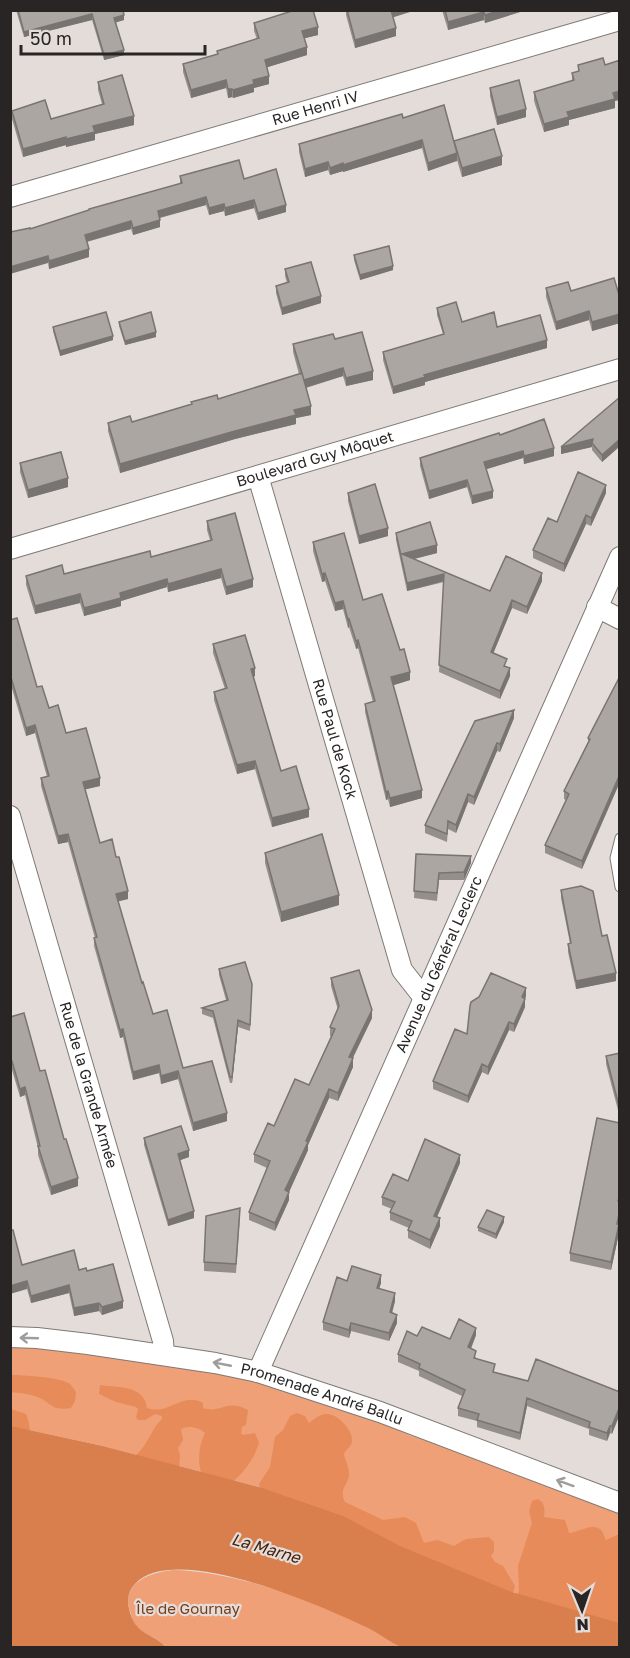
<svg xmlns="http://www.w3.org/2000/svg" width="630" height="1658" viewBox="0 0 630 1658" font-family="'Golos Text',sans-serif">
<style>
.green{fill:#f0a076}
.forest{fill:#e68b59}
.water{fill:#d97f4e}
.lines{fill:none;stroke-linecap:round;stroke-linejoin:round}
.lane-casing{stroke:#7f7976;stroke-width:11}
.street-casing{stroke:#7f7976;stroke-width:22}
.lane{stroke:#fff;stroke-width:9}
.street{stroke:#fff;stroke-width:20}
.wall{fill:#948f8b}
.shaded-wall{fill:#787471}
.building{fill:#aca6a2;stroke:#787471;stroke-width:1.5}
.oneway{stroke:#9e9d9c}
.labels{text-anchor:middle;stroke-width:4.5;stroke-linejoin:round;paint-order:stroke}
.street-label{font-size:15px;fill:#282524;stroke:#e3dcd9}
.park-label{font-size:15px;fill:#783c19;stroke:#e3dcd9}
.water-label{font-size:16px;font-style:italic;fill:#45210c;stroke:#e3dcd9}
</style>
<rect width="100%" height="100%" fill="#e3dcd9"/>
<!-- green -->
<path class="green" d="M10 1345 52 1347 140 1359 260 1381 368 1416 409 1435 485 1461 548 1487 619 1511V1623L509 1591 343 1516 259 1487 103 1446 11 1426Z
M173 1570C241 1571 346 1610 402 1647L165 1648C158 1637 147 1636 138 1628 134 1624 132 1617 130 1611 120 1583 151 1572 173 1570Z"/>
<!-- forest -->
<path class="forest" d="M10 1375C23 1375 60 1377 70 1384 72 1386 74 1389 76 1392L75 1401 71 1408C53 1411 53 1405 40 1398 31 1394 20 1393 11 1392Z
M100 1385C120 1388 144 1385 147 1408 169 1416 182 1391 203 1403V1408C221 1414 227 1398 248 1410L246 1425 242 1427 241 1433 243 1435 255 1433 259 1443C254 1459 244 1473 231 1483L202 1475C197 1462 199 1445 205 1433 199 1427 188 1425 181 1429L183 1440 178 1448 180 1455 178 1482 135 1456C149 1444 150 1430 162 1419V1416L155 1414 145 1420H138L136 1417 138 1409 136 1407 116 1402 99 1394Z
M11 1409 26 1414C35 1437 26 1441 11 1457Z
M297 1413 305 1416 309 1423C314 1419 320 1414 327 1414 338 1414 354 1431 352 1442 351 1447 346 1449 344 1454 345 1461 349 1466 349 1474 349 1485 338 1488 345 1502L383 1520 405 1517 416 1523 424 1543 437 1540 454 1546 466 1539 489 1537 494 1542V1551L491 1556 495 1562 503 1566 515 1586 512 1596 263 1496 259 1484 270 1467 275 1437 283 1430 290 1416Z
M538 1499C545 1503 545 1509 544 1517L565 1520 569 1533C578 1533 594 1521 602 1531 604 1534 604 1537 606 1540L619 1534 620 1640 517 1599 519 1590 518 1566 532 1523 529 1511 532 1501Z"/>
<!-- water -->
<path class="water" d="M11 1426 103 1446 259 1487 343 1516 400 1546 509 1591 619 1623V1647C564 1648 508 1648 452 1648 440 1648 411 1650 402 1647 390 1643 378 1632 366 1627 321 1606 175 1541 135 1584 124 1595 128 1610 134 1622 141 1635 157 1636 165 1647H11Z"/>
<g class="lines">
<!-- lane casing -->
<g class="lane-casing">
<path id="lane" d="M620 838 615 858 620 887"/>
</g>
<!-- street casing -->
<g class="street-casing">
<g id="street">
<path id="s1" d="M10 197 620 20"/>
<path id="s2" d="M258 476 402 970 424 998"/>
<path id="s3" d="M10 549 620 369"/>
<path d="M597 607 620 619"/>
<path id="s4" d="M10 816 163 1341 164 1355"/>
<path id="s5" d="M10 1337 37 1338 88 1344 215 1363 258 1372 380 1412 620 1503"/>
<path id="s6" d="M258 1372 620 557"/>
</g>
</g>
<!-- lane -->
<use href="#lane" class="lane"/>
<!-- street -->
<use href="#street" class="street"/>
</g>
<!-- wall -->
<path class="wall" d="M16 10H123L124 20 116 22 124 55 104 60 92 20 24 37Z
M346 10H416L393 17 396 36 355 48 346 15Z
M442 10H520V12L485 23 484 20 448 30Z
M254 23 318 35 304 38 307 55 267 67 269 84 254 88V92L233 98 232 97 228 98 226 88 191 98 183 72V64L217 54V51L257 39 254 31Z
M578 65 615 101V108L569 120V125L544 132 534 101V92L572 81V73L578 72Z
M98 82 134 125 95 134V140L66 147V145L23 157 12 119V111L51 119 102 104 98 90Z
M490 88 526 117 497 125 490 96Z
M403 118 502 165 462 177 457 160 428 171 422 148 343 172V171L330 175 328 170 305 177 299 152V144Z
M180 176 244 179 286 212 258 220 254 208 225 216 224 211 209 215 206 205 160 218V227L133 235 131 229 87 242 89 257 49 269 48 263 30 229 180 184Z
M354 255 393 270 360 280 354 260Z
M285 269 321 303 282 315 276 293V286L287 283 285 276Z
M546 288 620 298V323L592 331 589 320 556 330 546 297Z
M437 308 462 322 497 327 547 348 425 382V385L393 394 383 360V352L443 334 437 315Z
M119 322 156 337 125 345 119 326Z
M53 327 113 340 60 356 53 331Z
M335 339 373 380 346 386 343 376 306 388 311 415 296 418V424L235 439 120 473 108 431V423L132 422 218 399 299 374 293 352V344Z
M620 397V446L602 462 592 450V447L561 454Z
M500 435 554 456 524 464 523 458 486 469 493 498 472 504 467 487 429 499 420 466V458Z
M20 463 68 487 28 498 20 472Z
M348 493 388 536 359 544 348 501Z
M606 493 591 526 586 524 564 572 533 558V550L557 522Z
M207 521 253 587 226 595 221 578 168 592 167 587 121 601V606L84 616 80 603 35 614 26 585V576L64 574 151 557 210 540 207 530Z
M396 533 437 553 414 559 490 591 542 581 527 614 512 608 493 653 507 667 510 676 500 699 439 672 444 582 407 591 396 540Z
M313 542 363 600 400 650 410 680 393 685 422 798 390 807 388 799 386 800 365 712V704L373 702 358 648 356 649 349 627 348 628 343 609 335 611 325 581 322 582 313 551Z
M10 620 37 687 49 708 100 786 85 789 100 843 116 857 128 899 118 901 142 983 153 1014 183 1068 227 1121 193 1131 178 1079 161 1084 159 1073 133 1080 123 1037 120 1038 94 946V938H95L68 842 58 844 41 786V778L47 777 35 733 26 736 10 682Z
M213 644 255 676 253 677 281 771 309 817 272 827 255 769 237 774 214 700V692L225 689 213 653Z
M620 676 582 869 545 853V845L566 800 564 799V791L588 742V738Z
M514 718 500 752 497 751 474 805 468 802 456 833 448 829 447 842 425 833V825Z
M265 853 339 905 281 922 265 863Z
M416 854 471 863 464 880H439L437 901 414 898Z
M561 890 602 936 616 981 576 989 568 952V944L570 943 561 898Z
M219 969 252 984 250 1031 238 1027 232 1083H230L213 1018 202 1014V1008L226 1000 219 975Z
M331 978 372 1018 353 1058V1067L338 1101 329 1098 308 1145V1150L289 1192V1200L275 1231 249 1220V1212L267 1168 254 1162V1154L274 1126 309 1085 331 1036H330V1027L338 1010 331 986Z
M526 996 525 999V1007L514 1032 509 1030 488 1075 482 1072 468 1103 433 1089V1081L467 1034Z
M10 1017 40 1071 78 1186 51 1195 38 1155V1148L25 1095 20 1097 12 1070Z
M620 1053V1118L606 1064V1056Z
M144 1138 189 1157 180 1160 194 1218 168 1226 144 1145Z
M460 1163 437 1217 440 1226 430 1249 408 1238V1230L409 1228 390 1220V1212L392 1209 382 1205V1197L408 1181Z
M240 1216 236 1273 204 1271V1262Z
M504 1222 496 1239 478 1231V1227Z
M618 1224 619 1233 611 1270 570 1261V1253Z
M22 1265 79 1270 87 1271 123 1308 102 1315 99 1311 74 1316 69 1293 31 1303 27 1289Z
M347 1281 381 1283 379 1288 395 1301 392 1313 397 1323 389 1341 351 1331 349 1338 323 1330V1322Z
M476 1335 471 1349 476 1358 495 1372 528 1381 620 1392 612 1434 610 1433 607 1441 589 1435V1429L527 1406 520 1440 477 1427V1421L458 1416V1408L462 1396 419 1376V1371L398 1362V1354L417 1336 450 1339Z"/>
<!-- shaded-wall -->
<path class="shaded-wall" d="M391 10H416L391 18Z
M501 10H520V12L485 23V15Z
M484 12V20L448 30V22Z
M92 14V20L24 37V32Z
M124 15V20L114 23V18Z
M318 27V35L302 39V31Z
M396 28V36L355 48V40Z
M307 47V55L265 68V60Z
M124 50V55L104 60V55Z
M269 76V84L254 88V92L233 98V90L253 80Z
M226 80V88L191 98V90Z
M228 89H232V97L228 98Z
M620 91V100L615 101V108L569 120V125L544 132V124L567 112Z
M526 109V117L497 125V117Z
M134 116V125L95 134V140L66 147V139L93 126Z
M66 137V145L23 157V149Z
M422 140V148L343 172V165Z
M457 153V161L428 171V163Z
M502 156V165L462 177V168Z
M328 162V170L305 177V169Z
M343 163V171L330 175V168Z
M206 197V205L158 218V211Z
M254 200V208L225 216V208Z
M224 204V211L209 215V208Z
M286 205V212L258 220V213Z
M160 220V227L133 235V228Z
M131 221V229L85 242V235Z
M89 249V257L49 269V261Z
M48 256V263L10 274V267Z
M393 266V270L360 280V275Z
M321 296V303L282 315V308Z
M589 311V320L556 330V322Z
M620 314V323L592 331V322Z
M156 332V337L125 345V341Z
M113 336V340L60 356V351Z
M547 340V348L425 382V385L393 394V387L424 375Z
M343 368V376L304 388V380Z
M373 371V380L346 386V378Z
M311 406V415L296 418V424L235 439 120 473V464L294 410Z
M593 439 592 443V447L561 454V447Z
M620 439V446L602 462V455Z
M554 448V456L524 464V456Z
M523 451V458L484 470V462Z
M68 478V487L28 498V490Z
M467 480V487L429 499V491Z
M606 485V493L591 526V518Z
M493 491V498L472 504V496Z
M586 515V524L564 572V564Z
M388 528V536L359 544V536Z
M437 545V553L402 562V554Z
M221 569V578L168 592V584Z
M325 573V581L322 582V574Z
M542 573V581L527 614V607Z
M444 574V581L407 591V583Z
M167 579V587L121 601V606L84 616V608L120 593Z
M253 579V587L226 595V587Z
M80 594V603L35 614V606Z
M512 600V608L491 659V652Z
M343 601V609L335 611V603Z
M349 619V627L348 628V620Z
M358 640V648L356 649V641Z
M255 668V676L251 678V669Z
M510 668V676L500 699V691Z
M410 672V680L391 686V677Z
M514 710V718L500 752V744Z
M35 725V733L26 736V728Z
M497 743V751L474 805V797Z
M255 761V769L237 774V765Z
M620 774V782L582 869V861Z
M100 778V786L83 790V782Z
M422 790V798L390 807V798Z
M388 791V799L386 800V792Z
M468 794V802L456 833V825Z
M309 809V817L272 827V818Z
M68 834V842L58 844V836Z
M471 856V863L464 880V872Z
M128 891V899L116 902V894Z
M339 895V905L281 922V912Z
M616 973V981L576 989V981Z
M526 988V996L522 1005V997Z
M525 999V1007L514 1032V1024Z
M372 1010V1018L349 1065V1057Z
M238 1020V1027L232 1083V1077Z
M509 1022V1030L488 1075V1067Z
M123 1029V1037L120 1038V1030Z
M353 1058V1067L338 1101V1093Z
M12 1061V1070H10V1062Z
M482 1064V1072L468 1103V1096Z
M159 1065V1073L133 1080V1072Z
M178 1071V1079L161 1084V1076Z
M25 1087V1095L20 1097V1089Z
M329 1089V1098L308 1145V1150L289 1192V1200L275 1231V1223L285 1190Z
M227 1113V1121L193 1131V1123Z
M189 1150V1157L178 1161V1154Z
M460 1155V1163L434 1224V1216Z
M78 1178V1186L51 1195V1187Z
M194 1211V1218L168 1226V1220Z
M504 1217V1222L496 1239V1234Z
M440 1218V1226L430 1249V1240Z
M619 1224V1233L611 1270V1262Z
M381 1275V1283L377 1296V1288Z
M27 1281V1289L10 1294V1286Z
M69 1285V1293L31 1303V1296Z
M395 1293V1301L390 1320V1312Z
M123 1301V1308L102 1315V1307Z
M99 1303V1311L74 1316V1308Z
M397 1315V1323L389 1341V1333Z
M351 1323V1331L349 1338V1330Z
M476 1328V1335L468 1355V1347Z
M527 1398V1406L520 1440V1433Z
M620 1406V1414L612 1434V1426Z
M610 1426V1433L607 1441V1433Z"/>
<!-- building -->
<path class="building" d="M18 10H123L124 15 114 18 124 50 104 55 92 14 24 32Z
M295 10H313L318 27 302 31 307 47 265 60 269 76 253 80 254 84 233 90 232 89H228L226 80 191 90 183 64 218 54 217 51 259 38 254 23Z
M347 10H391L396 28 355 40Z
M445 10H501L485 15 484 12 448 22Z
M603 58 605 65 620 60V91L613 93 615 99 567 112 569 117 544 124 534 92 574 80 572 73 579 71 578 65Z
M122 75 134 116 93 126 95 132 66 139V137L23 149 12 111 45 100 51 119 104 104 98 82Z
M519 80 526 109 497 117 490 88Z
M444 105 457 153 428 163 422 140 343 165V163L330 168 328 162 305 169 299 144 402 114 403 118Z
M494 129 502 156 462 168 454 141Z
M239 160 244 179 276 169 286 205 258 213 254 200 225 208 224 204 209 208 206 197 158 211 160 220 133 228 131 221 85 235 89 249 49 261 48 256 10 267V232L30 228V229L89 210V209L182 183 180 176Z
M389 246 393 266 360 275 354 255Z
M311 262 321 296 282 308 276 286 289 282 285 269Z
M614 278 620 298V314L592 322 589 311 556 322 546 288 568 282 571 291Z
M456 302 462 322 494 312 497 327 540 315 547 340 424 375 425 377 393 387 383 352 444 334 437 308Z
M106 312 113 336 60 351 53 327Z
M151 312 156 332 125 341 119 322Z
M362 332 373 371 346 378 343 368 304 380 293 344 333 334 335 339Z
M302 373 311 406 294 410 296 415 235 431 120 464 108 423 130 416 132 422 192 404 191 402 217 395 218 399Z
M620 397V439L602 455 592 443 593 439 561 447Z
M544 419 554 448 524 456 523 451 484 462 493 491 472 496 467 480 429 491 420 458 499 433 500 435Z
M61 452 68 478 28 490 20 463Z
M578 472 606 485 591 518 586 515 564 564 533 550 548 518 557 522Z
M375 484 388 528 359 536 348 493Z
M235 513 253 579 226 587 221 569 168 584 167 579 120 593 121 598 84 608 80 594 35 606 26 576 62 565 64 574 150 551 151 557 212 540 207 521Z
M430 522 437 545 402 554 490 591 506 556 542 573 527 607 512 600 491 652 507 659 504 666 510 668 500 691 439 665 444 574 407 583 396 533Z
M344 533 363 600 382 594 400 650 404 649 410 672 391 677 422 790 390 798 388 791 386 792 365 704 375 701 358 640 356 641 349 619 348 620 343 601 335 603 325 573 322 574 313 542Z
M17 618 37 687 42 686 49 708 58 705 66 733 86 728 100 778 83 782 100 843 112 839 116 857H119L128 891 116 894 142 983 143 982 153 1014 167 1010 183 1068 212 1061 227 1113 193 1123 178 1071 161 1076 159 1065 133 1072 123 1029 120 1030 94 938 97 937 68 834 58 836 41 778 49 776 35 725 26 728 10 674V620Z
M245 635 255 668 251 669 281 771 296 766 309 809 272 818 255 761 237 765 214 692 227 688 213 644Z
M620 676V774L582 861 545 845 569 794 564 791 590 739 588 738Z
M514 710 500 744 497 743 474 797 468 794 456 825 448 821 447 834 425 825 475 721Z
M322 834 339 895 281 912 265 853Z
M416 854 471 856 464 872 439 873 437 893 414 891Z
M581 886 593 891 602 936 607 935 616 973 576 981 568 944 571 943 561 890Z
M245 962 252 984 250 1025 238 1020 232 1077H230L213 1011 202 1008 228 1000 219 969Z
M359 970 372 1010 349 1057 353 1058 338 1093 329 1089 306 1141 308 1142 285 1190 289 1192 275 1223 249 1212 270 1161 254 1154 268 1123 274 1126 295 1079 309 1085 335 1029 330 1027 339 1006 331 978Z
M491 973 526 988 522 997 525 999 514 1024 509 1022 488 1067 482 1064 468 1096 433 1081 455 1029 467 1034 470 1006 471 1002 479 997Z
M24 1013 40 1071 45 1070 64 1139H66L78 1178 51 1187 38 1146H40L25 1087 20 1089 12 1061 10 1062V1017Z
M620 1053V1110L606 1056Z
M597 1118 620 1123V1196L618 1201 620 1202V1209L617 1224H619L611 1262 570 1253Z
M181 1126 189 1150 178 1154 194 1211 168 1220 144 1138Z
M425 1139 460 1155 434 1216 440 1218 430 1240 408 1230 412 1221 390 1212 395 1202 382 1197 393 1174 408 1181Z
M240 1208 236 1264 204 1262 206 1216Z
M487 1210 504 1217 496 1234 478 1227Z
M10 1230H13L22 1265 74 1250 79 1270 86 1268 87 1271 113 1264 123 1301 102 1307 99 1303 74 1308 69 1285 31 1296 27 1281 10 1286Z
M352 1266 381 1275 377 1288 395 1293 390 1312 397 1315 389 1333 351 1323 349 1330 323 1322 337 1277 347 1281Z
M459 1319 476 1328 468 1347 476 1351 474 1358 495 1364 493 1372 528 1381 536 1359 620 1392V1406L612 1426H610L607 1433 589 1427 590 1422 527 1398 520 1433 477 1420 479 1414 458 1408 465 1390 419 1368 420 1364 398 1354 407 1331 417 1336 422 1327 450 1339Z"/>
<!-- one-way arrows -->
<defs><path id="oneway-shaft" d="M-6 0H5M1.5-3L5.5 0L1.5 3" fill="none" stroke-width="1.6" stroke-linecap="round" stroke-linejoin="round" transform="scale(1.5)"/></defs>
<g class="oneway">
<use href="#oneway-shaft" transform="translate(29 1338) rotate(-178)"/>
<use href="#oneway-shaft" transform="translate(222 1364) rotate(-169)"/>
<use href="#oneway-shaft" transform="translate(565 1483) rotate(-160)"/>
</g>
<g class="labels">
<!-- street labels -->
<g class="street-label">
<text dy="5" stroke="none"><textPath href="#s1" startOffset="318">Rue Henri IV</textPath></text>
<text dy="5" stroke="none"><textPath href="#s3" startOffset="318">Boulevard Guy Môquet</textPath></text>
<text dy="5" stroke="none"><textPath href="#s2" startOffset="274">Rue Paul de Kock</textPath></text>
<text dy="5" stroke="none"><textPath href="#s6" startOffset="446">Avenue du Général Leclerc</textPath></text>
<text dy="5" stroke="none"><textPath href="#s4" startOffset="280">Rue de la Grande Armée</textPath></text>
<text dy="5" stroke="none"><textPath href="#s5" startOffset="318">Promenade André Ballu</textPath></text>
</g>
<!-- park labels -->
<g class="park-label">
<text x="188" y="1614">Île de Gournay</text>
</g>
<!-- water labels -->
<g class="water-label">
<text transform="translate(266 1548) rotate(16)" y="6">La Marne</text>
</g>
</g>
<!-- border -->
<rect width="630" height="1658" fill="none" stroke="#282524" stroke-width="24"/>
<!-- north arrow -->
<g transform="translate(582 1610) rotate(178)" stroke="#e3dcd9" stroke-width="4.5" paint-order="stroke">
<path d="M0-4.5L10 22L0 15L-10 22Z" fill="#282524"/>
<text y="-9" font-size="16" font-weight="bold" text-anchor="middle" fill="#282524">N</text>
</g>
<!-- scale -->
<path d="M21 45v9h184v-9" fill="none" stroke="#282524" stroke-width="3"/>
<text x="30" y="45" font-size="18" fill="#282524" stroke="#e3dcd9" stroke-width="4.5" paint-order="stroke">50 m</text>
</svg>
